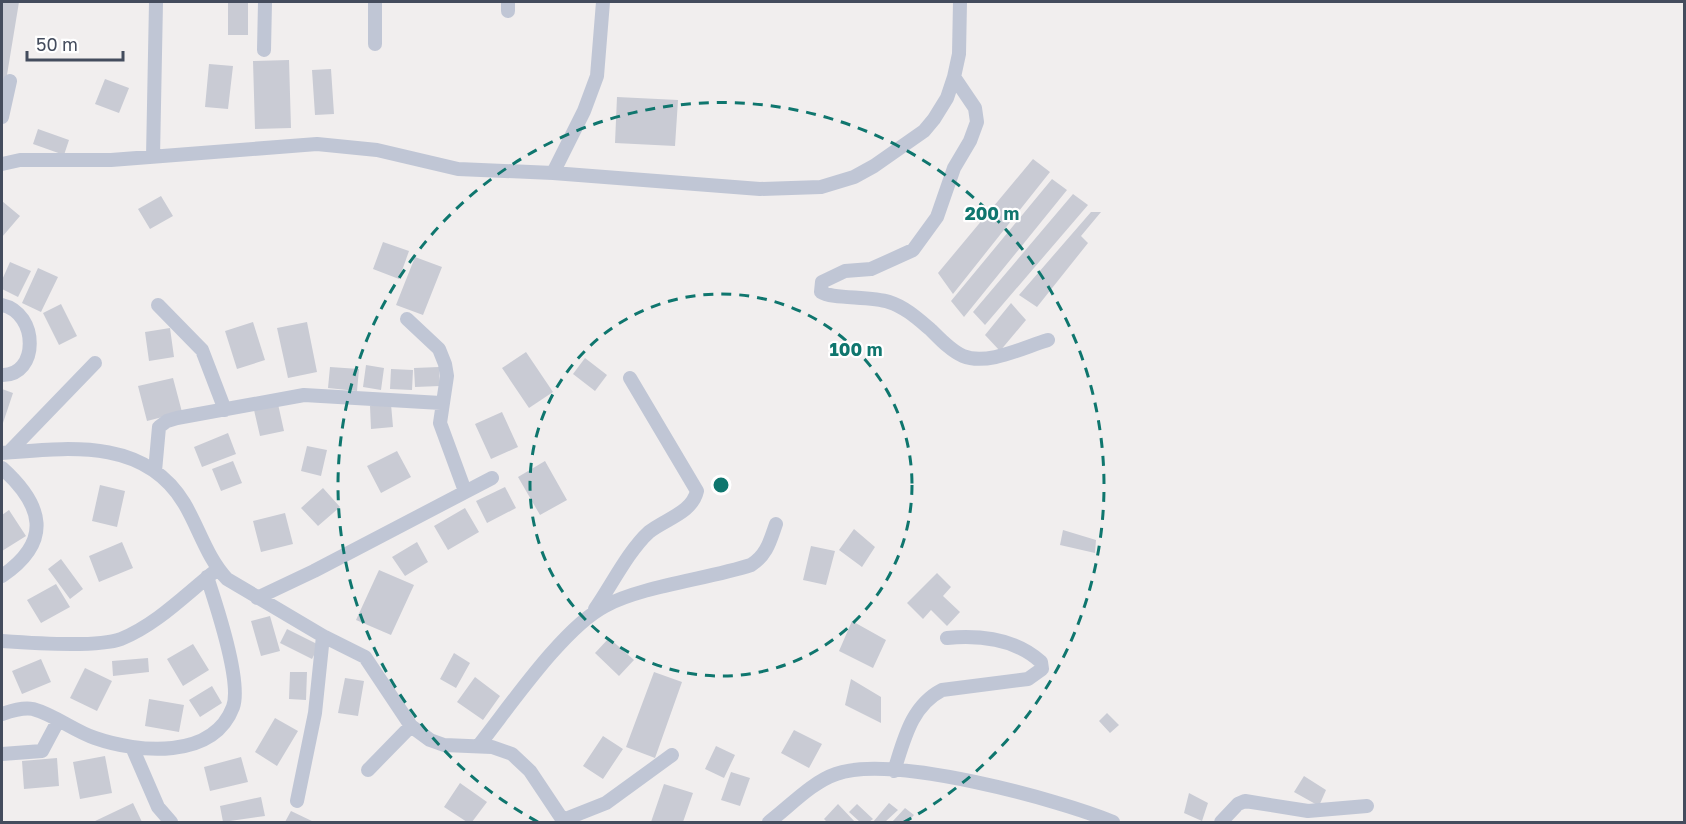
<svg xmlns="http://www.w3.org/2000/svg" width="1686" height="824" viewBox="0 0 1686 824" font-family="'Golos Text',sans-serif">
<style>
.building{fill:#c9cbd4}
.lines{fill:none;stroke-linecap:round;stroke-linejoin:round}
.minor{stroke:#c0c6d5;stroke-width:14}
.ring{fill:none;stroke:#0f766e;stroke-width:3;stroke-dasharray:10 8}
.centre{fill:#0f766e;stroke:#fff;stroke-width:3}
.ring-label{font-size:18px;text-anchor:middle;font-weight:bold;fill:#0f766e;stroke:#fff;stroke-width:4.5;stroke-linejoin:round;paint-order:stroke}
</style>
<rect width="100%" height="100%" fill="#f1eeee"/>
<!-- building -->
<path class="building" d="M2 2H19L5 87 2 86Z
M228 3H248V35H228Z
M289 60 291 128 255 129 253 61Z
M209 64 233 66 228 109 205 107Z
M331 69 334 114 315 115 312 70Z
M105 79 129 88 119 113 95 104Z
M617 97 678 100 675 146 615 143Z
M38 129 69 140 64 155 33 144Z
M1033 159 1050 172 953 294 938 273Z
M1052 179 1067 190 964 317 951 301Z
M1073 194 1088 205 985 325 973 312Z
M161 196 173 216 150 229 138 209Z
M2 201 20 216 2 237Z
M1091 212H1101L1081 236 1088 243 1037 307 1019 295Z
M383 242 409 251 399 279 373 269Z
M415 257 442 267 423 315 396 305Z
M10 262 31 271 18 297 2 289V280Z
M38 268 58 277 41 312 22 303Z
M1011 303 1026 320 1000 351 985 335Z
M61 304 77 336 59 345 43 313Z
M253 322 265 360 237 369 225 331Z
M307 322 317 372 288 378 277 328Z
M170 328 174 357 149 361 145 332Z
M526 352 553 392 529 408 502 368Z
M585 358 607 375 595 391 573 374Z
M366 365 384 368 381 390 363 387Z
M330 367 359 369 357 391 328 388Z
M439 367 440 386 415 387 414 368Z
M391 369 413 370 412 390 390 389Z
M173 378 182 412 147 421 138 386Z
M2 389 13 393 3 423H2Z
M278 404 284 431 260 436 254 410Z
M391 404 393 427 371 429 370 406Z
M502 412 518 447 491 459 475 424Z
M228 433 236 454 202 467 194 447Z
M307 446 327 450 321 476 301 471Z
M397 451 411 477 381 493 367 466Z
M233 461 242 483 221 491 212 469Z
M545 461 567 500 540 515 518 477Z
M100 485 125 491 117 527 92 521Z
M505 487 516 508 487 523 476 501Z
M323 488 340 507 318 526 301 508Z
M465 508 479 532 448 550 434 526Z
M9 510 26 536 2 551V515Z
M285 513 293 544 261 552 253 521Z
M854 529 875 547 862 567 839 550Z
M1063 530 1096 540 1095 553 1060 545Z
M122 542 133 568 99 582 89 556Z
M417 542 428 562 405 576 392 557Z
M811 546 835 551 826 585 803 580Z
M61 559 83 589 70 599 48 569Z
M379 570 414 585 391 635 356 620Z
M937 573 951 587 943 596 960 612 947 626 931 610 923 619 907 603Z
M56 584 70 607 41 623 27 600Z
M270 616 280 651 261 656 251 621Z
M852 621 886 640 873 668 839 651Z
M287 629 319 645 312 659 280 643Z
M609 638 634 660 619 676 595 653Z
M193 644 209 670 183 686 167 659Z
M454 653 470 663 456 688 440 679Z
M148 658 149 672 113 676 112 661Z
M41 659 51 682 22 694 12 671Z
M85 668 112 681 97 711 70 698Z
M290 672H307L306 700 289 699Z
M654 672 682 682 655 758 626 747Z
M475 677 500 696 483 720 457 702Z
M345 678 364 681 358 716 338 713Z
M851 679 881 697V723L845 705Z
M212 686 222 703 200 717 189 700Z
M149 699 184 705 179 732 145 726Z
M1107 713 1119 725 1110 733 1099 721Z
M275 718 298 731 277 766 255 752Z
M794 730 822 744 809 768 781 753Z
M603 736 623 749 603 779 583 766Z
M716 746 735 755 724 778 705 769Z
M105 756 112 793 80 799 73 762Z
M241 757 248 782 210 791 204 767Z
M57 758 59 786 24 789 22 761Z
M731 772 750 778 740 806 721 800Z
M1304 776 1326 790 1319 806 1294 792Z
M460 783 487 802 472 822H467L444 807Z
M664 784 693 793 683 822H651Z
M1189 793 1208 803 1202 821 1184 813Z
M261 797 265 816 223 822 220 806Z
M133 803 142 822H93Z
M889 803 898 810 885 822H873Z
M838 804 855 822H827L824 819Z
M857 804 873 819 869 822H860L849 812Z
M905 808 914 815 908 822H892Z
M291 811 314 822H285Z"/>
<g class="lines">
<!-- minor -->
<path class="minor" d="M375 2V44
M508 11V2
M264 50 265 2
M954 77 975 108 977 122 970 141 954 168 937 217 913 250 871 269 845 271 822 282 821 292C831 299 870 296 889 302 905 307 918 319 931 330 940 339 951 351 963 356 988 366 1024 347 1048 340
M2 117 10 81
M153 157 156 2
M2 164 20 160H111L317 144 377 150 458 169 553 173 760 189 821 187 854 177 874 166 924 131 934 119 947 98 954 77 959 54 960 2
M553 173 584 111 597 76 603 2
M2 305C39 313 39 376 2 375
M158 305 202 350 225 410
M407 319 439 349 445 364 447 376 440 423 465 491
M9 452 95 363
M2 453C67 448 144 437 184 503 199 528 207 558 227 579L323 636 365 657 411 726 430 740 444 745 492 747 512 754 530 771 564 822
M2 468C43 505 53 541 2 576
M155 471 159 427 167 421 177 418 304 395 441 403
M257 598 314 571 492 478
M595 609C611 586 629 550 649 532 665 519 692 513 697 491L630 378
M2 641C29 643 97 648 121 639 156 625 185 595 214 572
M2 714C11 711 23 707 33 709 55 715 74 731 95 738 138 753 213 760 233 707 242 682 216 604 207 577
M479 745C510 706 563 628 605 606 642 586 708 579 751 565 767 555 770 541 776 524
M132 747 158 807 171 822
M2 754 42 751 58 721
M368 770 411 726
M894 771C904 740 911 706 942 690L1028 679 1042 669 1041 662C1016 639 980 635 947 638
M297 801 315 713 323 636
M563 820 606 803 672 755
M769 822C789 807 812 782 836 774 892 754 1057 799 1113 822
M1221 822 1238 804 1245 801 1308 811 1367 806"/>
</g>
<!-- distance rings -->
<g class="ring">
<circle cx="721" cy="485" r="191"/>
<path d="M538 822A383 383 0 1 1 904 822"/>
</g>
<circle cx="721" cy="485" r="9" class="centre"/>
<g class="ring-label">
<text x="992" y="220">200 m</text>
<text x="856" y="356">100 m</text>
</g>
<!-- border -->
<rect width="1686" height="824" fill="none" stroke="#444c5d" stroke-width="6"/>
<!-- scale -->
<path d="M27 51v9h96v-9" fill="none" stroke="#444c5d" stroke-width="3"/>
<text x="36" y="51" font-size="18" fill="#444c5d" stroke="#ffffff" stroke-width="4.5" paint-order="stroke">50 m</text>
</svg>
